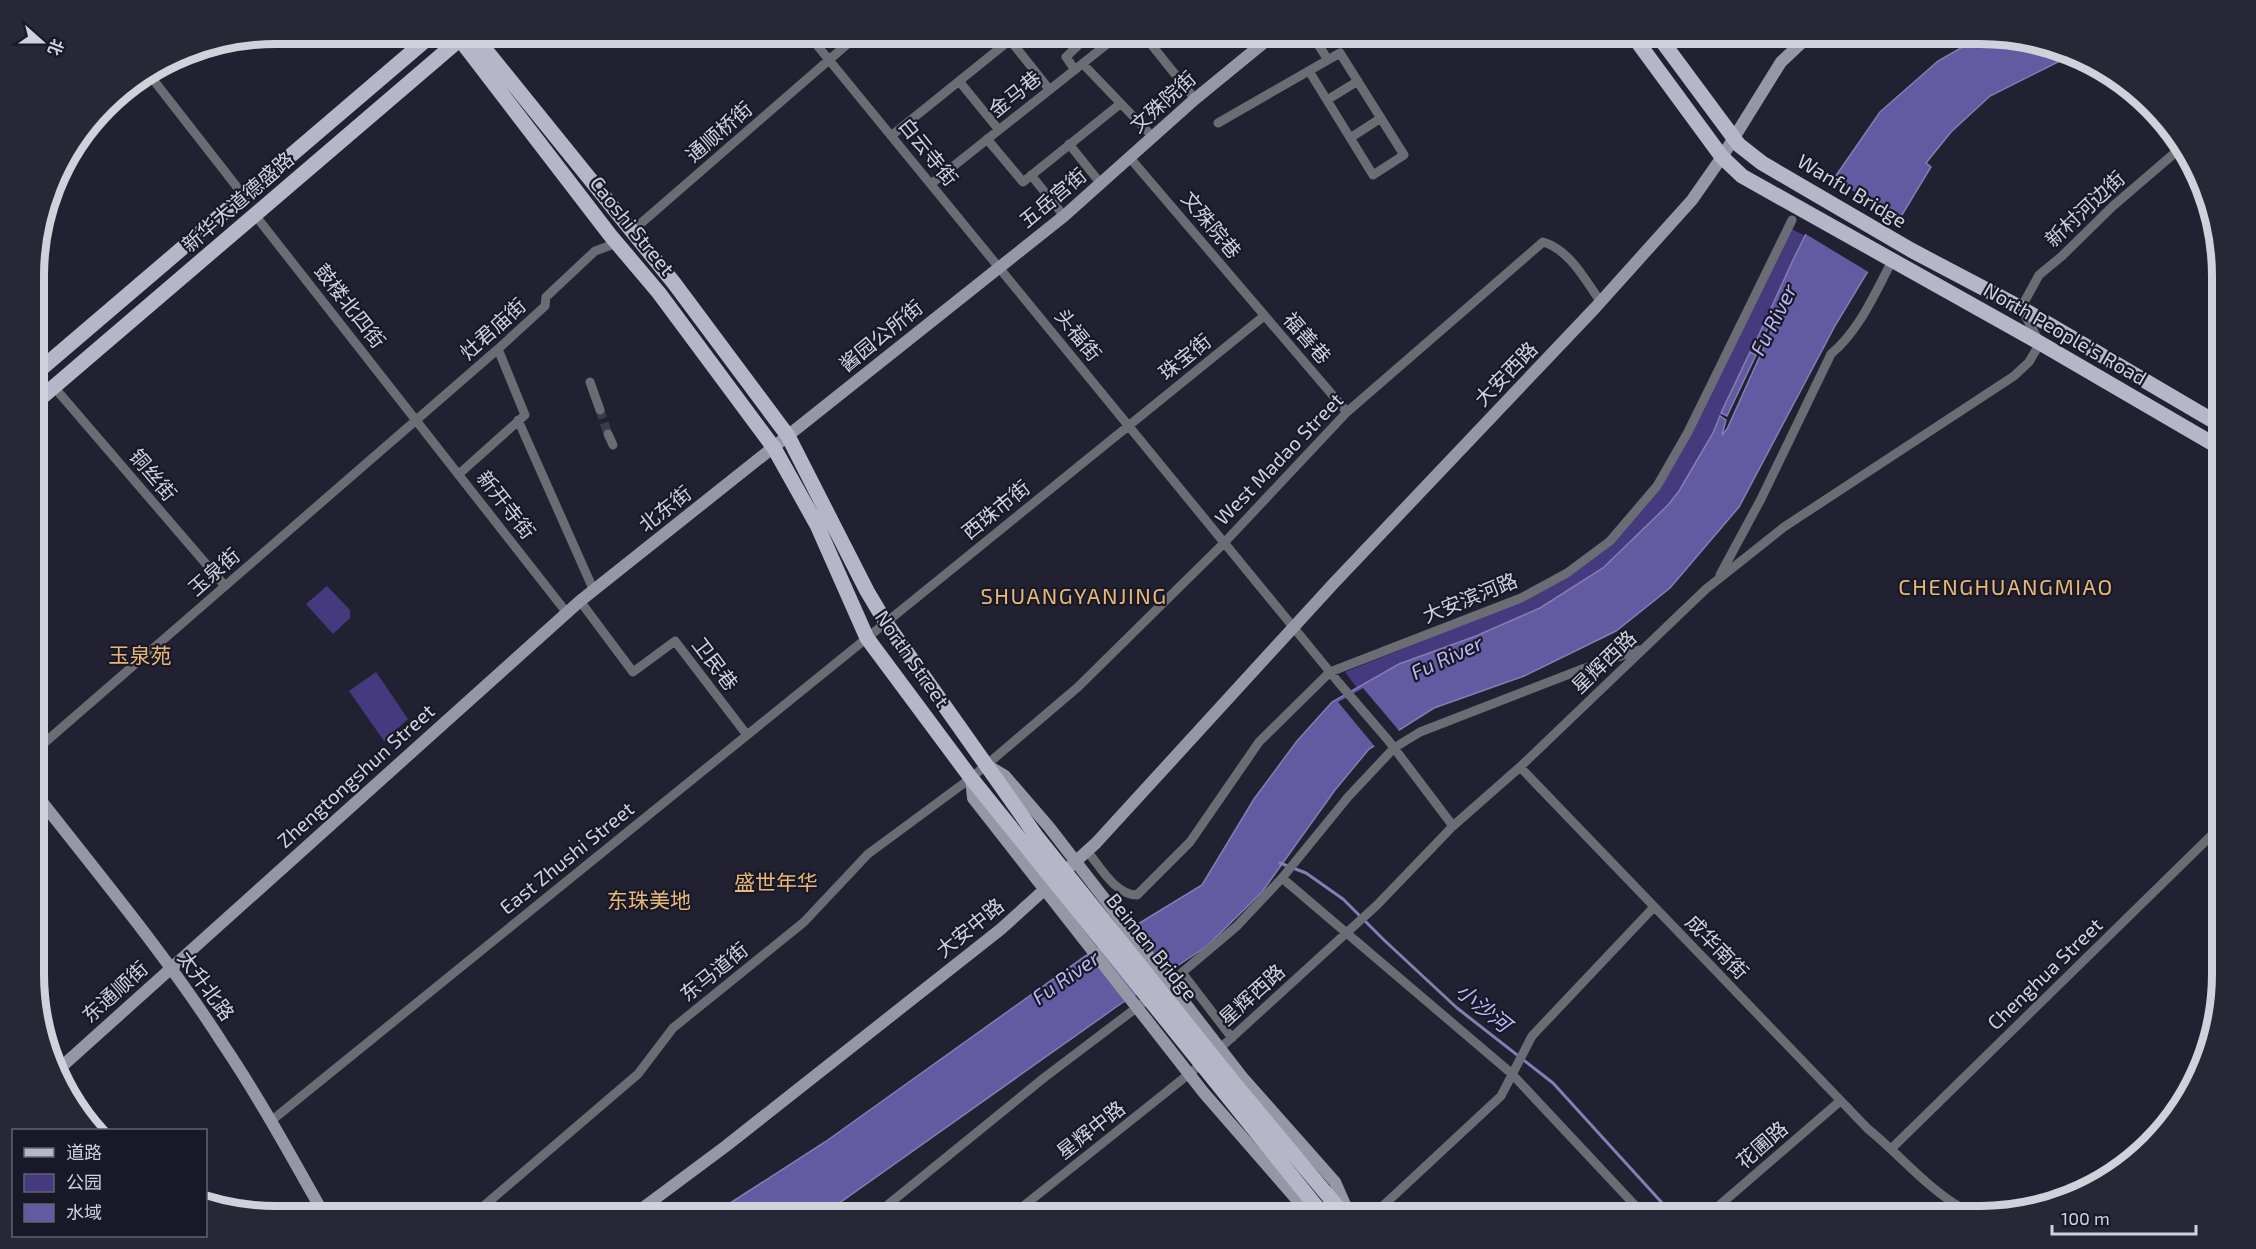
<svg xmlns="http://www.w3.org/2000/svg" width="2256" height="1249" viewBox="0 0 2256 1249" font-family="'Exo 2','Noto Sans SC',sans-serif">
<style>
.green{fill:#443a7d}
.water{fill:#635ba2;stroke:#847eb3;stroke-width:1.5}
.pier{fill:#222132}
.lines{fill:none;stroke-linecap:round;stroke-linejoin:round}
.stream{stroke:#847eb3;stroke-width:3}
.street-tunnel{stroke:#3c3b4c;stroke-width:9;stroke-dasharray:9 4.5;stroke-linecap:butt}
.street{stroke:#6c6c75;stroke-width:9}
.secondary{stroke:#9696a4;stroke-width:12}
.primary{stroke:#b6b6c8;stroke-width:15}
.labels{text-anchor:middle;stroke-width:4.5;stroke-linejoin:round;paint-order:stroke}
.street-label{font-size:20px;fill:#d1d1dc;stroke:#191828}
.water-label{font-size:21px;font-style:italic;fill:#bcb8f4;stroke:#191828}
.neighbourhood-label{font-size:21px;fill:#e6b975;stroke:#191828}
.quarter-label{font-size:22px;letter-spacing:1.5px;fill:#e6b975;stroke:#191828}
.rim{fill:none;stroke:#d1d1dc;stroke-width:8}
</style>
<rect width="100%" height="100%" fill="#222132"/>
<!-- green -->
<path class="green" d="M1792 229 1805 236 1713 433 1690 474 1668 505 1603 568 1540 608 1476 636 1399 664 1357 688 1345 672 1420 642 1569 574 1652 497Z
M327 586 350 610V618L333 634 306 604Z
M376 672 408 719 384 741 349 691Z"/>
<!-- water -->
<path class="water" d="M1985 34 2043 41 2074 54 1990 96 1951 132 1926 163 1931 167 1836 324 1739 507 1670 588 1616 631 1524 676 1434 708 1369 749 1335 790 1262 892 1207 946 1119 1005 821 1216H710L825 1142 1084 957 1202 885 1254 799 1297 741 1332 702 1399 664 1476 636 1540 608 1603 568 1668 505 1679 491 1713 433 1720 416 1726 420 1722 435 1727 429 1773 327 1772 323H1770L1757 352 1752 350 1793 260 1833 180 1880 112 1938 61Z
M1750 352 1756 355 1727 416 1721 413Z"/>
<!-- pier -->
<path class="pier" d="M1832 179 1903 219 1870 273 1804 233Z
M1363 688 1401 733 1376 748 1338 702Z"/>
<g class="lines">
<!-- stream -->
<path class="stream" d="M1280 863 1306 873 1343 899 1384 940 1457 1008 1553 1083 1674 1216"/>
<!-- street-tunnel -->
<path class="street-tunnel" d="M600 410 608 434"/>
<!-- street -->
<path class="street" d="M807 33 1339 683 1388 740 1453 826
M1142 33 1195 99
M1311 33 1328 60
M1083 64 1153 137
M1075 70 1066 57 1090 34 1089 33
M148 73 244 196
M959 81 999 130
M1327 100 1358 81
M1218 123 1340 53 1404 155 1373 175 1309 71
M891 136 1010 40 1049 89
M1350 138 1381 118
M987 139 1023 182 1120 104
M1069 144 1101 184
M1130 158 1347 412
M1031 175 1064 216
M931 184 1121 33
M255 215 567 613
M632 231 860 33
M35 348 48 363
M590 382 600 410
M54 387 225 586
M518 420 594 591
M608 434 613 445
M459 474 525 415 498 349
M1720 575 1761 499 1831 354C1859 331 1875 293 1892 261
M580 601 633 672 675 641 747 735
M35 751 498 349 545 306 546 297 595 251 617 243
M1520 767 1868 1129C1899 1154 1926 1187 1960 1207 1968 1212 1978 1213 1987 1215
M1087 851C1100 866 1115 895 1137 895L1190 842 1259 742 1330 672 1521 598 1567 573 1610 541 1657 486 1688 432 1792 220
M1282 878 1511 1073 1645 1216
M1183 974 1232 1038
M1166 986 1237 926 1282 878 1348 797 1394 748 1420 732 1585 668 1639 650
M1217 1051 1377 905 1453 826 1520 767 1706 589 1784 527 2014 376 2029 362 2040 343 2021 308 2039 275 2062 256 2113 206 2184 145
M271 1121 1264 316
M1892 1148 2222 825
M472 1216 638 1074 673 1028 804 922 868 854 971 778 1078 687 1224 543 1347 412 1543 242C1570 250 1585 280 1601 302
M874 1216 1045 1077 1152 996
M1011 1216 1204 1062
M1372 1216 1501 1096 1532 1036 1654 907
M1707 1216 1839 1102"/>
<!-- secondary -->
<path class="secondary" d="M990 767 1005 776 1049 827 1242 1077 1335 1182 1350 1216
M971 778 973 798 1204 1093 1311 1216
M35 793C99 875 167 956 223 1044 260 1099 292 1158 325 1216
M59 1069 580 601 1064 216 1195 99 1267 40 1279 33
M632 1216 726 1146 1001 929 1096 843 1334 583 1595 308 1692 200 1722 157 1781 62 1812 33"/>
<!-- primary -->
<path class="primary" d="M455 33 610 235 659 293 774 448 817 525 867 638 971 778 1324 1216
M472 33 674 283 788 436 867 591 886 623 1037 837 1234 1083 1345 1216
M1631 33 1722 157 1742 176 2040 343 2222 449
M1656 33 1739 145 1762 163 1911 250 2021 308 2222 426
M35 374 434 33
M35 403 466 34"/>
</g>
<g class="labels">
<!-- street labels -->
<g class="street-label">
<text transform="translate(1015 94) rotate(-39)" y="7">金马巷</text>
<text transform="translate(1163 102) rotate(-42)" y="7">文殊院街</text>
<text transform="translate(719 132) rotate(-41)" y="7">通顺桥街</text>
<text transform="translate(928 152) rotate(51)" y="7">白云寺街</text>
<text transform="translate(1852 191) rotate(31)" y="7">Wanfu Bridge</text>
<text transform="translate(1053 198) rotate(-40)" y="7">五岳宫街</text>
<text transform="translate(238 202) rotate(-41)" y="7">新华大道德盛路</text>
<text transform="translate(2085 209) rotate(-43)" y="7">新村河边街</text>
<text transform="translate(1211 225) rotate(50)" y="7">文殊院巷</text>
<text transform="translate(632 226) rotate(51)" y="7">Caoshi Street</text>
<text transform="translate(350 306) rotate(52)" y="7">鼓楼北四街</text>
<text transform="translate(493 329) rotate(-42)" y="7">灶君庙街</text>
<text transform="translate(2065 334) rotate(30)" y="7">North People's Road</text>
<text transform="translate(1078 335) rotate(51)" y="7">头福街</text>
<text transform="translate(881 336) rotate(-39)" y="7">酱园公所街</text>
<text transform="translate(1307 338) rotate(49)" y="7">福善巷</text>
<text transform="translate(1185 357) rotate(-39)" y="7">珠宝街</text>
<text transform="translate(1506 374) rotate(-46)" y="7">大安西路</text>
<text transform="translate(1279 459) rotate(-46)" y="7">West Madao Street</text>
<text transform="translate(153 475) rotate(50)" y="7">铜丝街</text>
<text transform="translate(506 505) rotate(52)" y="7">新开寺街</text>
<text transform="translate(665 509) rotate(-38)" y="7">北东街</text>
<text transform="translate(996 510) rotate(-39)" y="7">西珠市街</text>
<text transform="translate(214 572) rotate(-41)" y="7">玉泉街</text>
<text transform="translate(1470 598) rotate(-22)" y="7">大安滨河路</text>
<text transform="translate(912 659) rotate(55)" y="7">North Street</text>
<text transform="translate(1604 662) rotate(-44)" y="7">星辉西路</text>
<text transform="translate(715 664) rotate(53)" y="7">卫民巷</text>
<text transform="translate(356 776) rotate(-42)" y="7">Zhengtongshun Street</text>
<text transform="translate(567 858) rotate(-39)" y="7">East Zhushi Street</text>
<text transform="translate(970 928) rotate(-39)" y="7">大安中路</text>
<text transform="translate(1152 947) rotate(51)" y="7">Beimen Bridge</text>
<text transform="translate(1717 947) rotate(46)" y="7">成华南街</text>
<text transform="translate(714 972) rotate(-39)" y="7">东马道街</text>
<text transform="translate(2045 974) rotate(-44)" y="7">Chenghua Street</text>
<text transform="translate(206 986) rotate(54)" y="7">太升北路</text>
<text transform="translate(115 992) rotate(-42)" y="7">东通顺街</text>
<text transform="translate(1252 995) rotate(-42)" y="7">星辉西路</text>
<text transform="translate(1091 1130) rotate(-38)" y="7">星辉中路</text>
<text transform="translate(1762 1145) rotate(-41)" y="7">花圃路</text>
</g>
<!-- water labels -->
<g class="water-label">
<text transform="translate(1774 320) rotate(-63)" y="7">Fu River</text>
<text transform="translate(1447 658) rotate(-25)" y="7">Fu River</text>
<text transform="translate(1066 978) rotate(-35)" y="7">Fu River</text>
<text transform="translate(1483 1008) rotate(39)" y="7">小沙河</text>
</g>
<!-- neighbourhood labels -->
<g class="neighbourhood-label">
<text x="140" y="663">玉泉苑</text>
<text x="776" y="890">盛世年华</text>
<text x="649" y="908">东珠美地</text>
</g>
<!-- quarter labels -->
<g class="quarter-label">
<text x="2006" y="595">CHENGHUANGMIAO</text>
<text x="1074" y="604">SHUANGYANJING</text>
</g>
</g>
<!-- crop -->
<path d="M0 0H2256V1249H0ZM276 44H1980A232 232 0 0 1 2212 276V974A232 232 0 0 1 1980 1206H276A232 232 0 0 1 44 974V276A232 232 0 0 1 276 44Z" fill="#282736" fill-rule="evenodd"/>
<path class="rim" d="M276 44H1980A232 232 0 0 1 2212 276V974A232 232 0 0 1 1980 1206H276A232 232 0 0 1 44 974V276A232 232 0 0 1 276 44Z"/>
<!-- legend -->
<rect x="12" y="1129" width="195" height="108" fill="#191828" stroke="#636270" stroke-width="1.5"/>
<rect x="24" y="1148" width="30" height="9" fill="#b6b6c8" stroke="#636270" stroke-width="1.5"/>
<text x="66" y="1159" font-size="18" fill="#d1d1dc">道路</text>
<rect x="24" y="1174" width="30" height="18" fill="#443a7d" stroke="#636270" stroke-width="1.5"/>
<text x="66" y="1189" font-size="18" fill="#d1d1dc">公园</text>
<rect x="24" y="1204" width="30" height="18" fill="#635ba2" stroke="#636270" stroke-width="1.5"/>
<text x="66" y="1219" font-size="18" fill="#d1d1dc">水域</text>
<!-- north arrow -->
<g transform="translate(42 42) rotate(111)" stroke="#191828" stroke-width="4.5" paint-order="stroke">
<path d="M0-4.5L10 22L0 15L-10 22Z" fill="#d1d1dc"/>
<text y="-9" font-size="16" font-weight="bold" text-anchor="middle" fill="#d1d1dc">北</text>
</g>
<!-- scale -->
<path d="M2052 1225v9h144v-9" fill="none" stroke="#d1d1dc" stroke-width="3"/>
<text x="2061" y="1225" font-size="18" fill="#d1d1dc" stroke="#191828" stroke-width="4.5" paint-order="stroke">100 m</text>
</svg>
